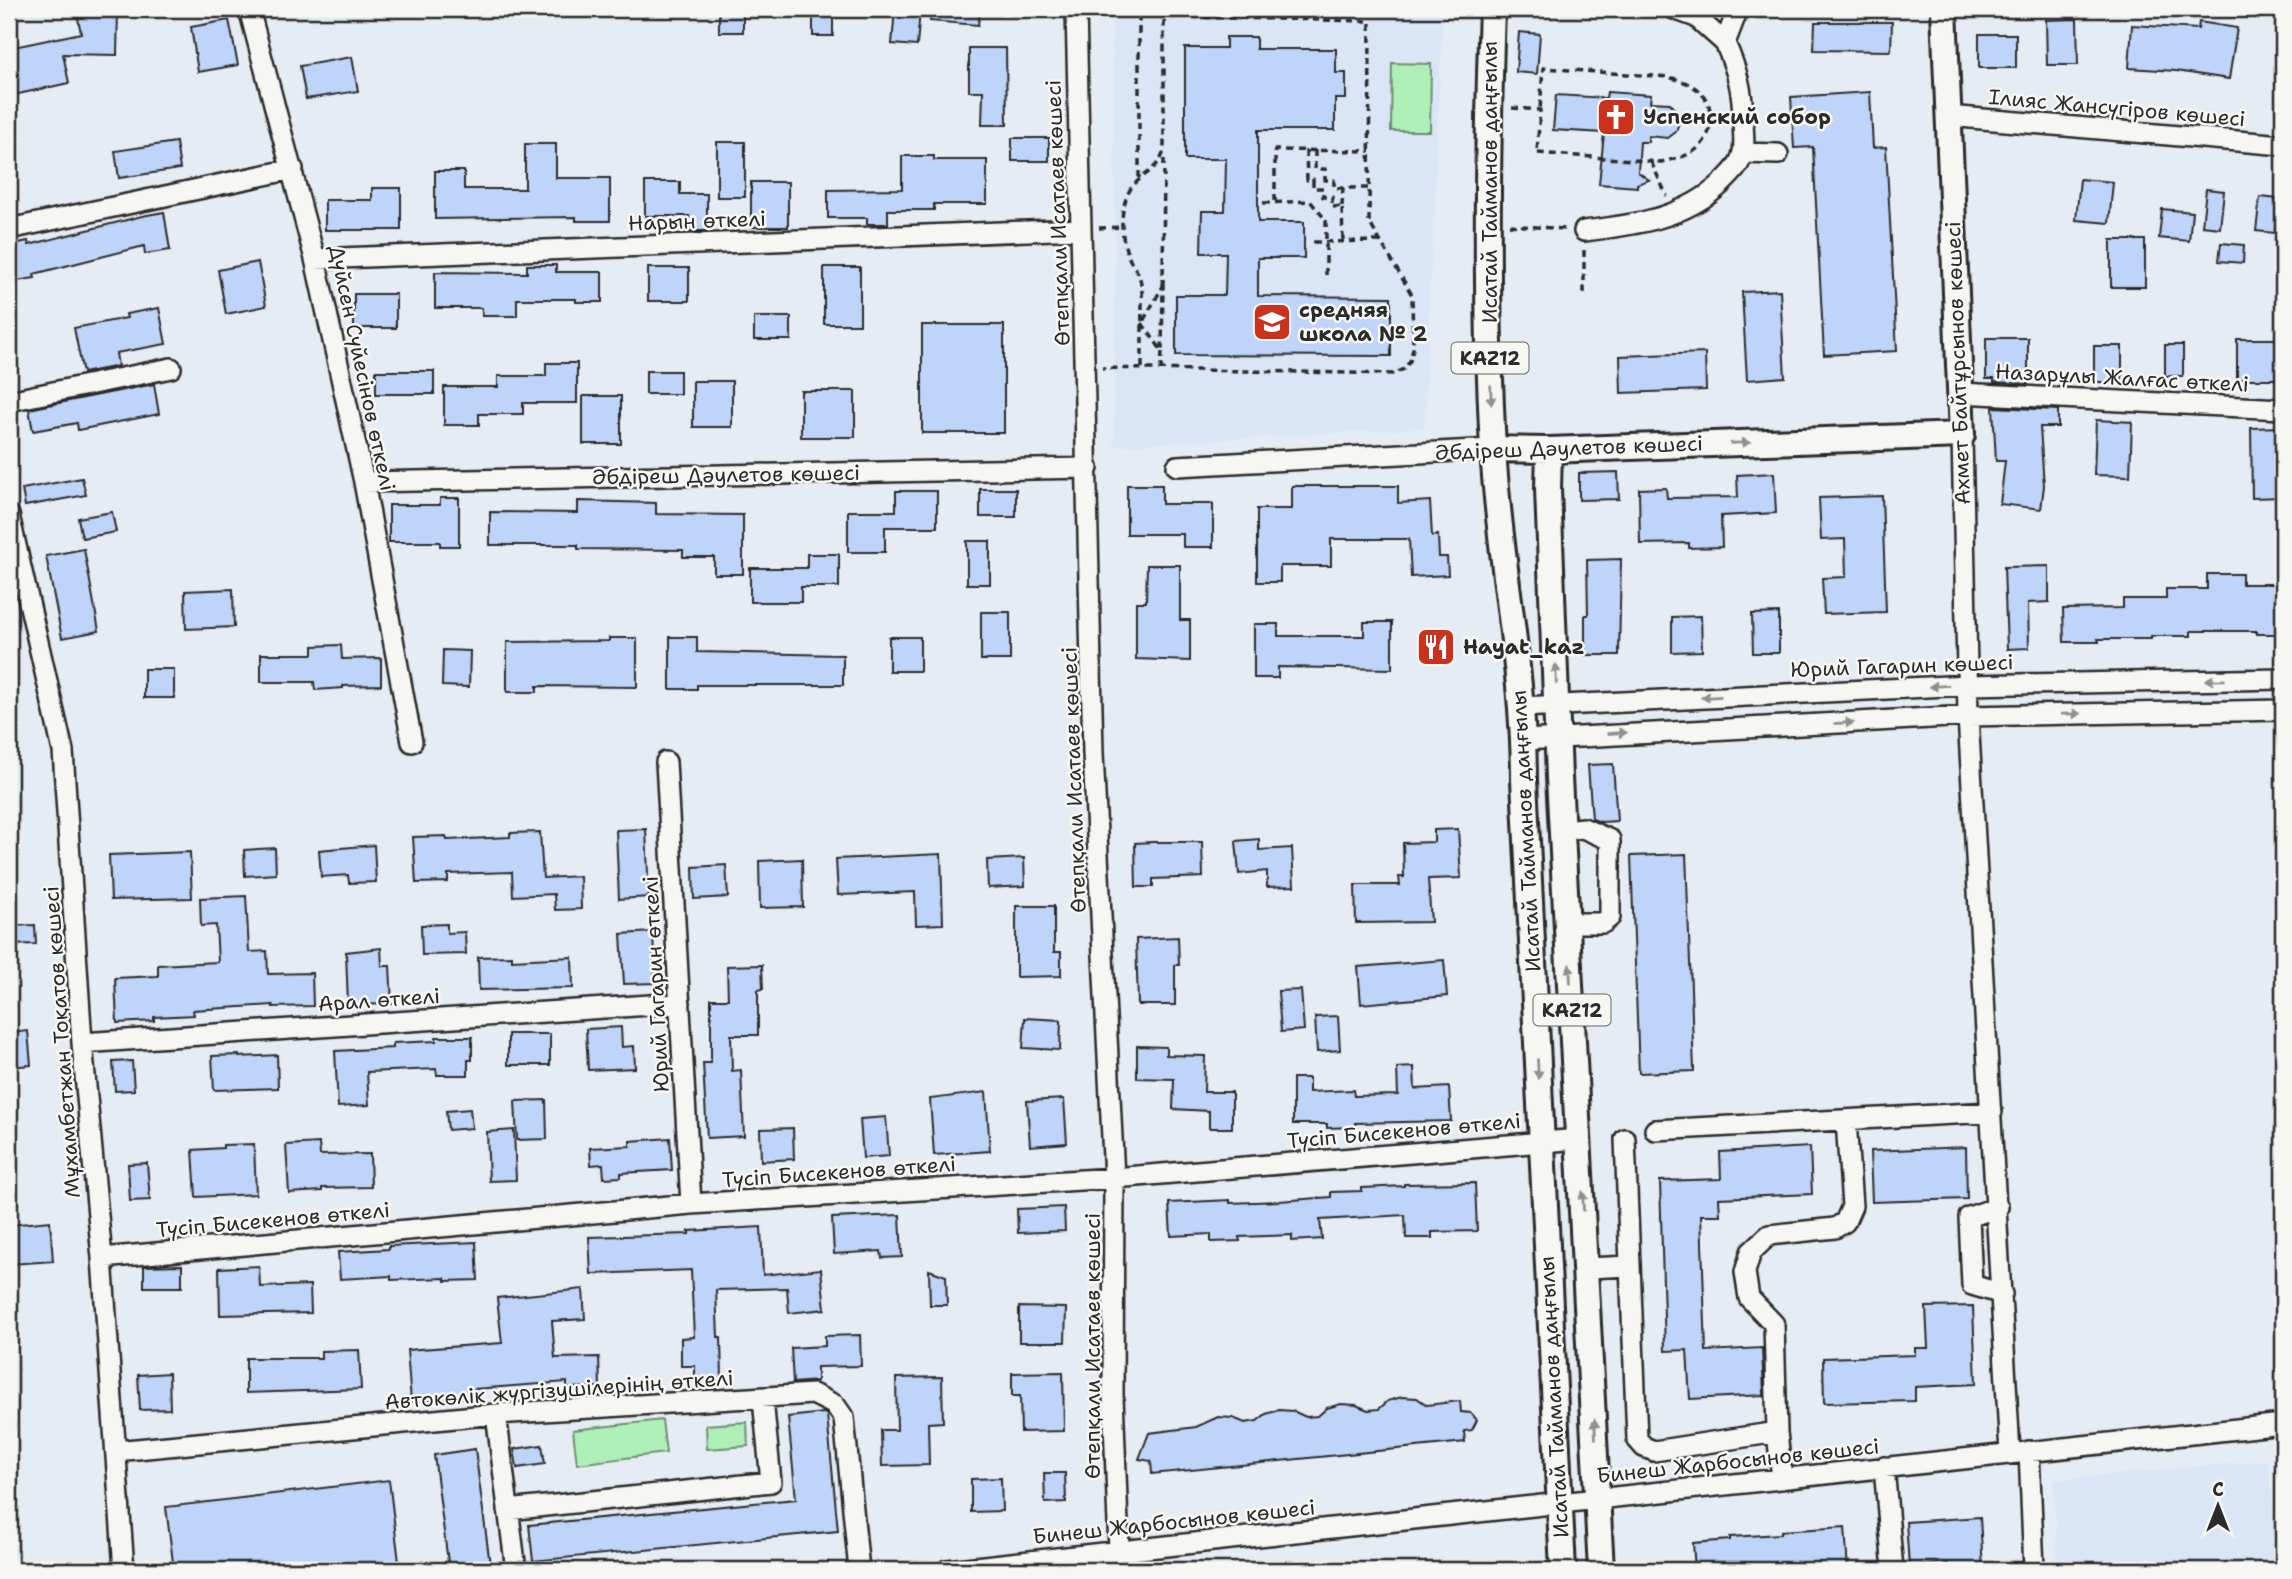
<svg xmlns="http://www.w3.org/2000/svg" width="2292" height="1579" viewBox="0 0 2292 1579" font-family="'Shantell Sans',sans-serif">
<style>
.built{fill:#dae5f6}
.green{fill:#aff0b9;stroke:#6d8e72;stroke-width:2}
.building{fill:#bfd4f9;stroke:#2b2b2b;stroke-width:2}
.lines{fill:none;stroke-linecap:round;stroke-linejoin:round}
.minor-casing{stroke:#2b2b2b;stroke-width:24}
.major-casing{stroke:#2b2b2b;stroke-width:30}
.path{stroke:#2b2b2b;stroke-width:3.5;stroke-dasharray:7 5;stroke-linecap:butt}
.minor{stroke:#f6f6f2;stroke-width:19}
.major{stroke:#f6f6f2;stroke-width:24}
.oneway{fill:#90908e}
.labels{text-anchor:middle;stroke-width:5;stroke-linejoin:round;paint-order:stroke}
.shield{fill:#f6f6f2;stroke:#686867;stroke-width:2}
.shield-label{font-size:19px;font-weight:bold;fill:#2b2b2b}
.street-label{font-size:21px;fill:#2b2b2b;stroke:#f6f6f2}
.poi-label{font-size:21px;font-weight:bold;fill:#2b2b2b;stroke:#f6f6f2;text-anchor:start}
</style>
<rect width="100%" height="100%" fill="#e6ecf4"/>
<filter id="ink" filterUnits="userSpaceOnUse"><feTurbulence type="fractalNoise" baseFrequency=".0143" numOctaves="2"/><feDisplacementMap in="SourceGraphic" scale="14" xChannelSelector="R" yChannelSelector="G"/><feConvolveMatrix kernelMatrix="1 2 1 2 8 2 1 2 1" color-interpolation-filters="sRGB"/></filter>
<g filter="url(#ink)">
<!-- built -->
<path class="built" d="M1112 9H1443L1424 428 1114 446 1115 216Z
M2268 1460 2279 1570H2057L2054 1480Z"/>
<!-- green -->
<path class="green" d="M1392 63 1431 64 1430 131H1391Z
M662 1420 666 1453 577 1464 573 1430Z
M747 1422 748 1446 707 1449 706 1425Z"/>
<!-- building -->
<path class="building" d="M76 9H118L117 55 63 54 69 83 9 96V48L81 33Z
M719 9H743V32H719Z
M813 9H833V36H813Z
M895 9H920L917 46 892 44Z
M931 9H980L978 25 930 21Z
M2077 19 2078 65H2047L2046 20Z
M229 20 238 65 198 72 191 27Z
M1815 22H1892L1891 51 1814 50Z
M2199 22 2237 28 2229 79 2176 71 2129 68 2132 25 2198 29Z
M1519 32 1540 34 1537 74 1516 72Z
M1979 34H2016V68H1979Z
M1226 37H1256V49H1336V73H1346V99H1335V130H1258V222H1304V258H1258V296L1391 297V356L1176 355V295H1225L1226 253H1201L1202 211H1225L1226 159H1185V48H1226Z
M969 48H1006L1007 125H982L983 91H969Z
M352 57 358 91 306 99 300 66Z
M1607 92 1651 95 1650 102 1670 103 1677 111 1679 122 1676 132 1668 138 1648 136V142H1640L1638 172 1649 180 1637 184V187L1599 184 1604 133 1553 130 1556 95 1606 98Z
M1870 92 1873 148 1886 147 1897 351 1824 355 1813 147 1794 148 1791 97Z
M1012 138H1049V161H1012Z
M176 142 180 169 119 178 115 151Z
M717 142H745V197H717Z
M525 144H556V178H610V221H576V217L435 219V171H464V189H525Z
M902 156H934V160H987V204H934V210H888V224H867V218H828V190L902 189Z
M2080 179 2113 182 2109 223 2076 220Z
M645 182H680V194H707V231H689V216H645Z
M751 182H788V227H751Z
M372 188H401V230H325V200H372Z
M2206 189 2224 191 2220 228 2202 226Z
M2260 197 2278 199 2275 233 2256 231Z
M2162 209 2192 212 2189 241 2159 238Z
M164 212 170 250 145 254 144 246 34 274 35 278 11 282 9 245 28 241 29 245 142 216Z
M2111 240H2145V287H2111Z
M2221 243 2244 245 2243 263 2219 261Z
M258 262 266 306 226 314 218 270Z
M527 265H556V272H602V302H576V299H517V316H482V308H435V272L527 273Z
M824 267H860V324H824Z
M648 268H689V301H648Z
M1780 290 1785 377 1747 380 1742 292Z
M354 294H396V328H354Z
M159 308 166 344 116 353 118 366 83 373 74 328 127 318 126 314Z
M754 317H791V340H754Z
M922 325H1004V433H922Z
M1986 338H2028V384L1994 382V379H1986Z
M2237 339H2283V379H2237Z
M2165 345H2183V376H2165Z
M2094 346H2122V382H2094Z
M1705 353 1706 390 1621 393 1620 356Z
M546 363H577V403H523V414H479V425H444V387H498V376H546Z
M376 371H434V394H376Z
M646 371H680V394H646Z
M693 381H732V427H693Z
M154 384 159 414 78 430 77 423 33 431 29 409Z
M801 391H855V437H801Z
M583 396H621V444H583Z
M1993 407 2058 410V427H2040L2044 486 2041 509 2000 504 2005 461H1996Z
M2096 420 2132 422 2130 476 2094 475Z
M2282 427 2283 497 2252 498 2251 428Z
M1618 472 1619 499 1579 500V473Z
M1774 473 1776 513 1721 516 1722 547 1689 548V543L1640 544 1639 489 1666 488 1667 498 1738 497 1737 475Z
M82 478 86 495 25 506 22 489Z
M1127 485H1162V504H1213V547H1183V534H1127Z
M1292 486H1398V503L1430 501 1432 536 1438 535 1439 557H1447L1448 575 1411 577 1409 539H1331V566H1280V582H1257V509H1292Z
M980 489H1016V517H980Z
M896 491H937V527H885V552H848V511H896Z
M1882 496 1886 612 1824 614 1822 578 1846 577 1845 539 1821 540 1819 498Z
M440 498H459V546H440V542H389V505H440Z
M578 501 656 503V514L743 515V574H714V557H683V550L578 549V545H490V512L578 513Z
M112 512 116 532 82 538 78 518Z
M967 541H990V584H967Z
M84 549 99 631 62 638 46 556Z
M807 554H839V587H801V602H750V568H807Z
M1621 559 1619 655H1585V615H1588L1587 560Z
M1147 565H1180V620H1190V661L1136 659V602H1146Z
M2049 566V602L2028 603 2029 648 2007 649 2004 567Z
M2207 574H2242V584H2277V634H2256V631H2191V636H2151V639H2098L2099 642H2064L2063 609 2123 608V599H2166V589H2207Z
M233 589 234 627 186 629 185 591Z
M981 612H1010V660H981Z
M1779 613V653H1753L1752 614Z
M1701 616 1702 651 1672 652V617Z
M1364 622H1392V669L1278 667V678H1254V624H1278V636H1364Z
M670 637H697V652L843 655V685H697V689H670Z
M889 637H920V671H889Z
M609 638H637V687L537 686V692H507V642L609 641Z
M341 645 342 659 381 658V685L343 686V688L315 690 314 682H261V654H313V646Z
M443 650 470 651 469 687 442 686Z
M144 669H174V698H144Z
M1613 764 1617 821 1601 822 1592 819 1588 765Z
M646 829 649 897 619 899 616 830Z
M1458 829 1461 878 1428 879 1431 922 1356 923 1355 885H1400L1399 877H1404L1403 843 1434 842V830Z
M540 832 543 878 580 876 581 909 555 910 554 894 513 896 512 872 448 874V882L416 883 413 837 446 836 447 840 510 837V833Z
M1259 839V850L1292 848 1294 886 1267 887V871L1239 874 1236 841Z
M1152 842H1202L1203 877 1153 879V887H1136L1135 843Z
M374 845 376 882 349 883 348 875 321 877 319 850Z
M275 848 276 874 245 876 244 850Z
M190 852 192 898 111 900 109 855Z
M941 854 943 924 916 925 915 892 838 895 836 859Z
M1686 854 1694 1071 1639 1073 1631 856Z
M1024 858 1025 886 988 888 987 860Z
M802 859 803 907 760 908 759 861Z
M726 865 728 897 694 899 693 867Z
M246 896 249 952 267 951 268 974 312 973 313 1006 273 1007V1005L193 1010 194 1015 154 1017V1021L117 1023 115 978 158 976V965L218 962 216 925 201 926 200 898Z
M1016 906H1054V952H1061V976L1016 977Z
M447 924V933L465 932 466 954 422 955 421 925Z
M35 925 36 944 9 945V926Z
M653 932 655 983 624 984 621 934Z
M1178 937 1179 965H1175V1005H1138L1136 939Z
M381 948 382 966H390L392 1004 348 1005 346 952Z
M512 956V960L572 957 573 988 479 990 478 957Z
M1444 960 1447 996 1361 1004 1358 967Z
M762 965 763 989 758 990V1035H731L732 1071 741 1070 744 1136 707 1138 703 1063H711V999H728L727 966Z
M1301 990 1304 1030 1281 1032 1278 991Z
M1338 1016 1340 1050 1317 1052 1315 1017Z
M1025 1018 1061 1020 1060 1050 1023 1048Z
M621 1027 622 1047 634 1046 635 1068 588 1070 586 1029Z
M28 1031 31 1065 9 1067V1033Z
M508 1034H550V1065H508Z
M436 1037H472V1060H468V1075H437L436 1069 367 1072 369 1105 338 1107 335 1051 393 1048V1043L436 1041Z
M1137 1046 1166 1047V1055L1205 1056 1204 1092H1232V1128H1209V1111L1173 1109 1174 1079 1137 1078Z
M239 1055V1057L277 1055 278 1088 214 1090 212 1056Z
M132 1061 134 1090 115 1091 113 1062Z
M1414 1067 1415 1089 1449 1087 1451 1121 1355 1123V1127L1327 1128V1124H1293V1078H1309V1092L1353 1090 1354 1096 1398 1095 1397 1068Z
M986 1092 990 1151 934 1155 930 1099Z
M1064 1099 1067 1143 1030 1146 1027 1101Z
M546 1100 547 1139 517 1140 515 1101Z
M470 1109 472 1128 448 1130 446 1111Z
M886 1117 889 1156 863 1158 860 1119Z
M793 1128 794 1159 761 1161 760 1129Z
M514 1130 516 1180 489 1181 487 1132Z
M670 1138 672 1170 621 1173V1177L604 1178 603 1164 591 1165 590 1148 630 1146V1141Z
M319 1143 320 1155 370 1154 371 1187 322 1188V1191L289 1193 286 1145Z
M254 1144 256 1194 196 1197 193 1150 223 1148V1145Z
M1810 1147 1812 1194 1719 1198 1720 1215H1701L1706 1351 1762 1348 1764 1395 1690 1399 1687 1350 1665 1351 1660 1181 1721 1179 1720 1152Z
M1966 1147 1967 1199 1872 1202 1870 1151Z
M147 1163 150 1200 130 1201 128 1164Z
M1475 1183 1477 1231 1432 1232V1238H1406L1405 1215 1320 1220 1322 1239 1292 1241V1235L1239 1237 1240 1241 1211 1242V1234L1171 1236 1169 1203 1230 1200V1203L1279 1201 1331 1197V1192L1362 1191V1188L1404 1186V1184Z
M1064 1207 1065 1231 1018 1233 1017 1209Z
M900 1215 902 1257 882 1258 881 1251 834 1254 832 1218Z
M50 1221 53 1261 11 1264 9 1225Z
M761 1227 763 1275 821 1269 825 1309 789 1313 787 1288 716 1290 718 1337H721L722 1380 695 1381V1366H681V1338L694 1337 691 1270 591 1274 589 1237 689 1234V1231Z
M476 1242 478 1280 445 1281V1278L391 1280V1276L340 1279 338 1252 389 1249V1246Z
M182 1265V1287H144V1266Z
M259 1266 260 1287 310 1285 311 1313 220 1315 219 1268Z
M929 1270 946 1276 947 1305H930Z
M583 1289 585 1319 552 1321 555 1358 599 1357 600 1387 567 1388V1382L474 1389 475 1397 411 1402 407 1350 502 1343 497 1298Z
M1973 1306 1976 1384 1915 1387V1401L1824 1403 1823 1358 1915 1355V1348H1928L1926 1307Z
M1019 1307 1066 1308 1065 1342H1019Z
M860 1335 861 1366 817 1367V1381L793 1383 791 1348 825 1346V1336Z
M359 1350 361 1389 246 1393V1358H321V1351Z
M1063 1372 1064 1431 1021 1432 1020 1396H1012V1373Z
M169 1373 170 1409 140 1410 138 1375Z
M942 1377 943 1422 928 1423 929 1465 882 1466 881 1430H897L896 1378Z
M1402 1397 1417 1398 1427 1405 1460 1401 1461 1412 1471 1413 1477 1420 1472 1430 1464 1431 1465 1442 1152 1474 1151 1461 1139 1459 1149 1433 1196 1427 1218 1417 1233 1418 1245 1423 1257 1421 1266 1414 1279 1410 1293 1411 1306 1417 1318 1416 1327 1408 1341 1404 1356 1405 1368 1410 1379 1409 1388 1401Z
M824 1413 827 1415 838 1531 533 1561 529 1525 796 1499 788 1417Z
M542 1445 545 1464 517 1468 514 1449Z
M475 1449 490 1565 449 1570 434 1455Z
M1044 1473H1065L1066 1502 1045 1503Z
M1001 1478 1002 1511 971 1512V1479Z
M389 1480 400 1570H174L166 1507Z
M1980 1517 1983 1570H1949L1948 1563 1909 1566 1906 1522Z
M1845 1527 1848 1570H1695L1693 1543 1730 1540V1537L1781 1534V1531Z"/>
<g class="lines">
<!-- minor casing -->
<g class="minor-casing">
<path id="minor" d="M249 9 315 259 364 482 412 742
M1076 9 1093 753 1114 1178 1113 1396 1119 1550
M1674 9 1696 17 1725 43
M1948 116 2283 145
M1743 153 1778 154
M9 229 293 169
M1584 231C1634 225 1684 219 1722 183 1731 174 1741 165 1743 152 1745 143 1743 130 1743 120 1743 91 1737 70 1725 43L1738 9
M315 259 1080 229
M1959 393 2283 409
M9 401 171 368
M1962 435 1968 716 2010 1453
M1177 466 1493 449
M364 482 1088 468
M9 515 63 751 82 1043 102 1258 124 1570
M1522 707 1968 685 2283 679
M1524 740 1968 716 2283 710
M666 762 691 1204
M1562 830 1583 828 1610 840V917L1603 923H1567
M82 1043 680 1003
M1655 1130 1992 1112
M1625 1139 1637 1439 1644 1447 1654 1451 1777 1432
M1998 1207 1969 1217 1972 1285 2002 1294
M102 1258 691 1204 1114 1178 1579 1139
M1587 1268 1630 1266
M496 1414 516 1570
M116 1451 496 1414 813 1394 835 1405 844 1418 859 1570
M2029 1451 2034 1570
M1884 1467 1893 1570
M1782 1479 1777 1432 1774 1324 1749 1298 1745 1272 1751 1252 1769 1235 1835 1228 1845 1222 1852 1206 1846 1121
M508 1510 771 1482 763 1399
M947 1570 2283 1424"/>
</g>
<!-- major casing -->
<g class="major-casing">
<path id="major" d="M1492 9C1487 155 1485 302 1493 448 1499 559 1524 669 1524 780L1563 1570
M1493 449 1549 450 1962 435 1944 9
M1549 450 1548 489 1559 777 1601 1570"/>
</g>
<!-- path -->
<path class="path" d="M1096 15 1370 21 1369 222 1412 295 1413 349 1410 361 1404 369 1394 374 1102 368
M1512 108 1540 110 1537 153 1661 162C1673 159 1687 157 1697 149 1715 134 1716 105 1698 90 1690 83 1679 80 1668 77L1543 68 1540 110
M1306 150 1307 180 1313 179V188H1323V197H1332V207L1342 206 1343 241
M1315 150V169H1325V180H1334V188H1369
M1651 162 1667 196
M1139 178V16
M1275 201V150L1370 151
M1263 203 1310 201 1326 220V280
M1342 206 1343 188
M1509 225 1564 229
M1099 228 1122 227
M1313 242 1380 241
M1584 250V298
M1163 286 1164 158
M1142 323 1162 351 1163 286 1142 323C1141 310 1144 292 1140 279 1139 272 1133 266 1130 260 1121 240 1119 216 1127 196 1135 175 1157 174 1164 151V17
M1142 325V370
M1161 371 1162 351"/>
<!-- minor -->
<use href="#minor" class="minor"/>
<!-- major -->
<use href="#major" class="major"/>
</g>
<!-- one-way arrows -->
<defs><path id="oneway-solid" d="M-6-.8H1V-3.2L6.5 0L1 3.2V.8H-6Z" transform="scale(1.75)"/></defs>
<g class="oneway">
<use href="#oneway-solid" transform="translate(1491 395) rotate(88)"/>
<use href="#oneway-solid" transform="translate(1740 443) rotate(-2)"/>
<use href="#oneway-solid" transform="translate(1556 674) rotate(-92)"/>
<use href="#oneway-solid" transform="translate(2215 680) rotate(179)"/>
<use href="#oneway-solid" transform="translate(1939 686) rotate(177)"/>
<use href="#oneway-solid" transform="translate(1711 697) rotate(177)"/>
<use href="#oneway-solid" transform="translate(2071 714) rotate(-1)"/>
<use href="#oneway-solid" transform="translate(1844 723) rotate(-3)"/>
<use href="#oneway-solid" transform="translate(1617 733) rotate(-3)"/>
<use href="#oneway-solid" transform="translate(1570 974) rotate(-93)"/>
<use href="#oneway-solid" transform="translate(1538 1069) rotate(87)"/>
<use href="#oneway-solid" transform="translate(1583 1201) rotate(-93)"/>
<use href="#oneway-solid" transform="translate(1595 1429) rotate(-93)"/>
</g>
</g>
<!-- icons -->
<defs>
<g id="church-square" transform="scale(2.0125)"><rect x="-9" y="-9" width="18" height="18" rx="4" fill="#c8321e" stroke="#f6f6f2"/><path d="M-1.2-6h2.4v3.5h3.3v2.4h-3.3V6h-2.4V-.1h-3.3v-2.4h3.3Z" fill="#fff"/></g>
<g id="school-square" transform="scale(2.0125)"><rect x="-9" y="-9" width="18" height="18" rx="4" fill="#c8321e" stroke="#f6f6f2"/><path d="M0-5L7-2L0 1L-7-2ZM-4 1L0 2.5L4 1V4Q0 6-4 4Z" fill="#fff"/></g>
<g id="restaurant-square" transform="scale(2.0125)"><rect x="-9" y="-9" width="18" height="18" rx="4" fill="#c8321e" stroke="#f6f6f2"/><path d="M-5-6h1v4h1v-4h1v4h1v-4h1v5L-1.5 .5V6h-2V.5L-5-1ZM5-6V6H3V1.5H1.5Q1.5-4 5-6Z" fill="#fff"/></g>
</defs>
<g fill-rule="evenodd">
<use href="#church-square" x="1616" y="117"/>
<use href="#school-square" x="1272" y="322"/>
<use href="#restaurant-square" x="1436" y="647"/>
</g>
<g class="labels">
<!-- shield labels -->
<g class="shield">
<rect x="1451.5" y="342.5" width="77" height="31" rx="5"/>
<rect x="1533.5" y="994.5" width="77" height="31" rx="5"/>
</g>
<g class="shield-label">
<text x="1490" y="365">KAZ12</text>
<text x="1572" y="1017">KAZ12</text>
</g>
<!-- street labels -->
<g class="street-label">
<text transform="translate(2117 108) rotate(5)" y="7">Ілияс Жансүгіров көшесі</text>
<text transform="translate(1490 182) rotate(-90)" y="7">Исатай Тайманов даңғылы</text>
<text transform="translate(1058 213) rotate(-92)" y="7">Өтепқали Исатаев көшесі</text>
<text transform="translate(697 221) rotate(-2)" y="7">Нарын өткелі</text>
<text transform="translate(1958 363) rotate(-92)" y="7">Ахмет Байтұрсынов көшесі</text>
<text transform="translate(362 368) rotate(78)" y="7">Дүйсен Сүйесінов өткелі</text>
<text transform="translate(2122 378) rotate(3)" y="7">Назарұлы Жалғас өткелі</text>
<text transform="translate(1569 448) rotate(-2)" y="7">Әбдіреш Дәулетов көшесі</text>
<text transform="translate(726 475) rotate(-1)" y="7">Әбдіреш Дәулетов көшесі</text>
<text transform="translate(1902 666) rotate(-2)" y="7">Юрий Гагарин көшесі</text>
<text transform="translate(1074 780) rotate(-92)" y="7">Өтепқали Исатаев көшесі</text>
<text transform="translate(1526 831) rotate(-93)" y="7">Исатай Тайманов даңғылы</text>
<text transform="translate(656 984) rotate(-93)" y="7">Юрий Гагарин өткелі</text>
<text transform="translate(379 1000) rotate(-4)" y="7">Арал өткелі</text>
<text transform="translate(62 1042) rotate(-94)" y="7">Мұхамбетжан Тоқатов көшесі</text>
<text transform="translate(1404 1131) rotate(-5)" y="7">Түсіп Бисекенов өткелі</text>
<text transform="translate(839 1172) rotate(-4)" y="7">Түсіп Бисекенов өткелі</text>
<text transform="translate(273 1220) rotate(-5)" y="7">Түсіп Бисекенов өткелі</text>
<text transform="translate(1093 1346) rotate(-90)" y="7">Өтепқали Исатаев көшесі</text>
<text transform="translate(559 1390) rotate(-4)" y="7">Автокөлік жүргізушілерінің өткелі</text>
<text transform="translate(1554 1397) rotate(-93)" y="7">Исатай Тайманов даңғылы</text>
<text transform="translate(1738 1461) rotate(-6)" y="7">Бинеш Жарбосынов көшесі</text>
<text transform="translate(1174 1522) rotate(-6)" y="7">Бинеш Жарбосынов көшесі</text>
</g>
<!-- poi labels -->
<g class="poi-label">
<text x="1643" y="124">Успенский собор</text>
<text x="1299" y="317">cредняя<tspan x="1299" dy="24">школа № 2</tspan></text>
<text x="1463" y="654">Hayat_kaz</text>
</g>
</g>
<!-- margin -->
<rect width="2292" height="1579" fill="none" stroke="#f6f6f2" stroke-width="35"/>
<rect x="18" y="18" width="2257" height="1544" fill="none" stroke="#2b2b2b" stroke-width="2.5" filter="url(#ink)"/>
<!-- north arrow -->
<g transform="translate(2218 1506)" stroke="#f6f6f2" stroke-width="5" paint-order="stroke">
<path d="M0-5L12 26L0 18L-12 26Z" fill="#2b2b2b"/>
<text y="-10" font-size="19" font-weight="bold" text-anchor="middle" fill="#2b2b2b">С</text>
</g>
</svg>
